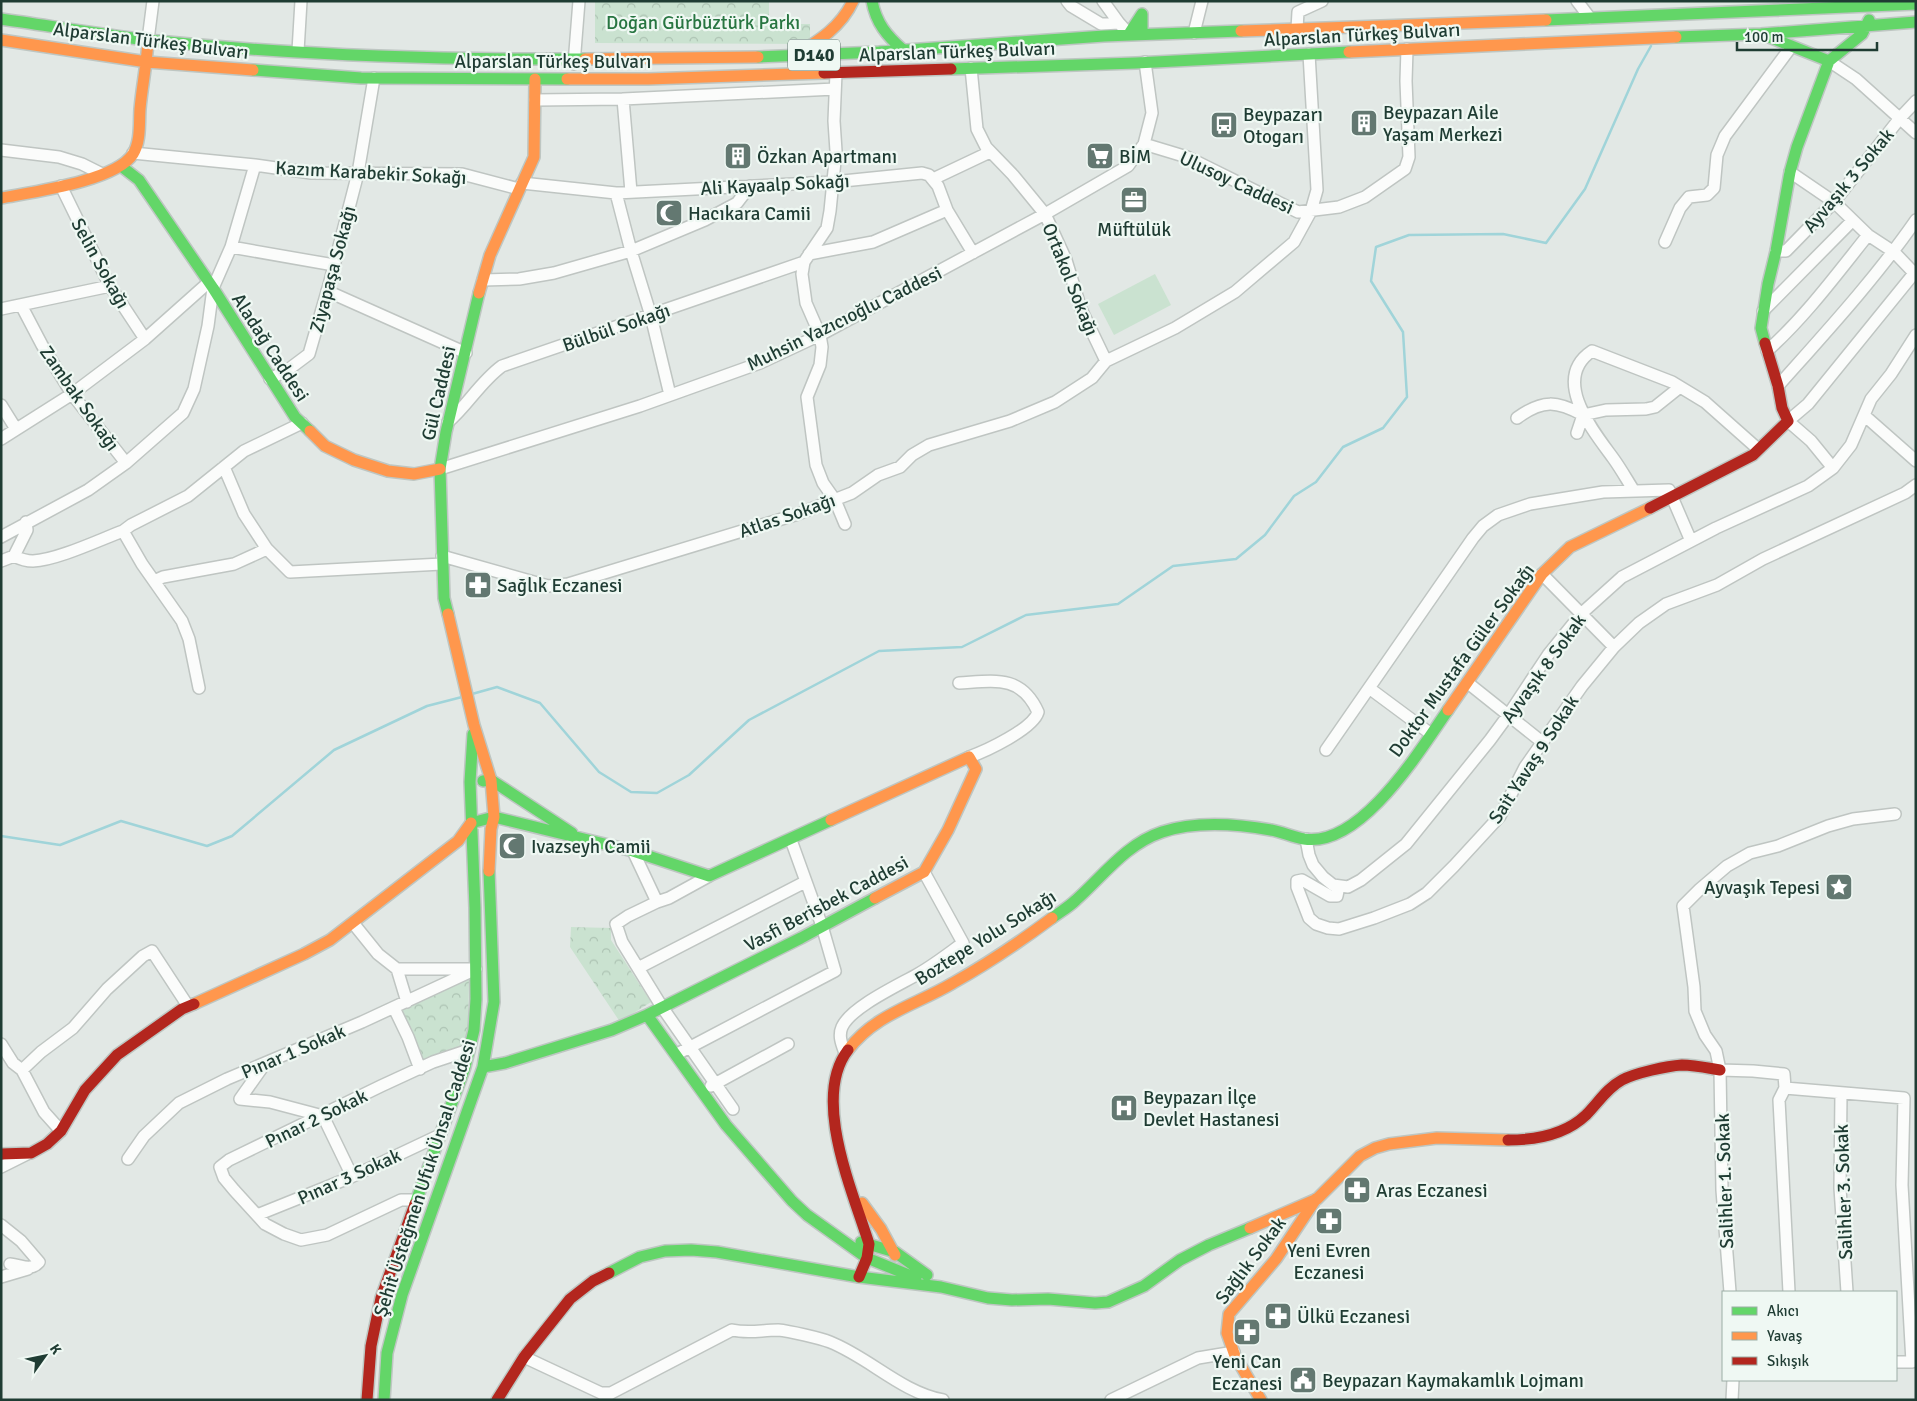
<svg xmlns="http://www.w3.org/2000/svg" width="1917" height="1401" viewBox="0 0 1917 1401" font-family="Signika,sans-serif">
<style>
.park{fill:url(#park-crowns)}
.pitch{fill:#cae2d0}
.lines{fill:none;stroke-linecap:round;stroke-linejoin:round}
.stream{stroke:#a0d4d9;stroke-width:2.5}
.street-casing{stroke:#bfc5c2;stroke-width:14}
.fast-casing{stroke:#bec6c2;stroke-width:14}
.slow-casing{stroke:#bec6c2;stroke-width:14}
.jam-casing{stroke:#bec6c2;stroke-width:14}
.street{stroke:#fbfcfb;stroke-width:11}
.fast{stroke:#63d668;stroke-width:11}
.slow{stroke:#ff974d;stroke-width:11}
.jam{stroke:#b3261e;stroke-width:11}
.labels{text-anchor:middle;stroke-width:4.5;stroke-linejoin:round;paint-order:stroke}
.shield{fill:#eff8f3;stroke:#5d746d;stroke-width:1}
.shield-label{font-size:18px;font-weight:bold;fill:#1f3c33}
.park-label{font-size:19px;fill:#277541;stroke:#eff8f3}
.street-label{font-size:19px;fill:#1f3c33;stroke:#eff8f3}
.poi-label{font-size:19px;fill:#1f3c33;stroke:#eff8f3;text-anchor:start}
</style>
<defs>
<pattern id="park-crowns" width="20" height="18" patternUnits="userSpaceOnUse" patternTransform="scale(1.25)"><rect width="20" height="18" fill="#cae2d0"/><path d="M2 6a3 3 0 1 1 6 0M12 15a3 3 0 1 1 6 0" fill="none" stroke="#adc3b3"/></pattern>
</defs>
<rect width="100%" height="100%" fill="#e2e8e5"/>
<!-- park -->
<path class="park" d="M595 1H769V24H810V44L595 43Z
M571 927 611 928V940L651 1002 620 1022 570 947Z
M469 977 468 1040 463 1045 421 1064 399 1009Z"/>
<!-- pitch -->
<path class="pitch" d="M1155 274 1171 305 1114 335 1098 304Z"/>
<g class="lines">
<!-- stream -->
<path class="stream" d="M472 694 497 687 540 703 599 772 631 792 657 793 689 775 749 720 879 651 962 647 1026 615 1118 604 1173 566 1236 559 1265 535 1294 496 1316 482 1343 447 1383 428 1407 397 1403 332 1371 281 1376 247 1409 235 1503 234 1546 243 1585 189 1638 69 1651 46
M1 836 60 845 121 821 207 846 232 836 334 750 427 706 462 697"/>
<!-- street casing -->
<g class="street-casing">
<path id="street" d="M1067 1 1071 6 1101 24 1119 23 1129 34
M1103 1 1119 23
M1577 1 1590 18
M1297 29 1298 12 1322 1
M1194 33 1202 1
M148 40 153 1
M298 51 301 1
M1829 61 1856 79 1916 133
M574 64 579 1
M971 68 977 129 986 147 1013 175 1045 214 1066 260 1081 309 1106 361
M836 73 834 121 836 151 830 211 827 228 804 262 802 274 806 303 820 335 822 347 820 365 807 397 816 465 823 483 835 500 845 524
M535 100 623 99
M1144 144 1187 157 1298 212 1339 207 1365 197 1405 169 1409 157 1406 81 1407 49
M1 150 59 157 82 164 102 174
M133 153 255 165 311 173 462 174 519 189
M1790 172 1834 202 1868 235 1894 252 1914 273
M933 179 990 152
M522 183 616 193 833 182 922 173 929 175 938 186 947 210 973 253
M61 186 110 286 145 339
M631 192 623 99 835 89
M616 193 631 251 651 316 670 395
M1665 242 1680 208 1689 197 1707 195 1714 188 1717 155 1725 136 1791 47
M231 247 334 265
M1776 251H1786L1834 202 1900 118 1916 101
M809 254 873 242 947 210
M483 280 519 279 554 273 631 251 705 220 737 203 750 186
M327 291 466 353
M21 305 42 345 72 394 126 463
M1 309 110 286
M1763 311 1852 221
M1767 351C1805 317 1836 275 1868 235
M270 379 289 369 309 354 329 285 358 173 374 78
M1778 386C1826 332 1875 279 1916 220
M1 405 16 429
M1865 416 1916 461
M1517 418C1543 399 1557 401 1583 415L1606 410 1646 409 1655 407 1680 387
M448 422C468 405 480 382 502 366L804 262
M1577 433 1583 415
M1 439 72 394 145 339 209 282
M224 467 244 514 267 549 290 572 442 564
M1833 468 1811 441 1788 421 1808 404 1916 271
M440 469 640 406 760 363 820 335 1045 214 1128 166 1144 144 1152 113 1145 62
M1634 491C1627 480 1621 469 1613 458 1594 432 1550 379 1592 351L1672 382 1705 402 1758 449
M123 531 142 564 182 621 189 639 199 688
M1 537 88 490 126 463 183 413 194 389 208 326 213 288 231 247 255 165
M14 556 27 530 26 522
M442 556 548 586 568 584 798 514 852 493 878 475 900 467 912 455 929 445 1010 421 1055 402 1092 378 1106 361 1175 328 1235 292 1294 242 1311 211 1317 190 1309 54
M1 561 14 556C20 559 26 561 33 561 57 560 99 540 123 531L131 525 188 496 244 451 302 423
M1542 574 1614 647
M154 581 163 577 234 564 267 549
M959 683C993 681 1021 674 1038 712 1033 729 986 751 969 757
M1468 683 1542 742
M1369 688 1431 734
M1326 750 1473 538 1483 526 1498 515 1530 504 1603 492 1669 490 1691 541
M1306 839 1309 855 1313 865 1323 877 1333 885 1348 887 1361 880 1406 844 1490 740 1509 714 1548 655 1582 613 1622 577 1716 528 1808 486 1833 468 1851 445 1871 399 1891 374 1916 335
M633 851 657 902 628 916 616 924 622 942 662 1007 733 1109
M1339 886 1337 896H1330L1302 880 1297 881V887L1309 918 1316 924 1328 928 1339 929 1374 918 1410 904 1427 893 1454 866 1500 816 1525 767 1582 686 1614 647 1639 623 1666 604 1717 585 1763 559 1905 493 1916 485
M657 902 669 898 709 876
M353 923 378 954 397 969H472
M638 968 805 882
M397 969 407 1002
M394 1008 408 1037 420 1069
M1 1044 13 1063 22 1070 44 1112 61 1131
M845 1053C842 1045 838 1036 842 1027 851 1007 899 985 918 974 934 965 948 954 963 943L924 872
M677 1054 835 971 822 926 791 840
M264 1065 240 1099 270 1102 323 1116 352 1176
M22 1070 41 1052 73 1028 107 989 143 956 152 951 188 1006
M1720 1070 1753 1071 1784 1074 1785 1088 1904 1098 1902 1185 1912 1362H1896
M711 1086 788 1044
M1785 1088 1779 1100 1789 1292
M1841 1093 1840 1188 1847 1292
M128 1159 144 1136 179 1103 227 1079 362 1022 476 969
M1 1167 27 1154
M417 1200H401L327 1235 301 1240 284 1234 265 1224 234 1190 224 1178 220 1167 229 1160 381 1086 433 1062 469 1050
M257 1215 349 1178 440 1135
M1 1225 21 1241 39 1262C30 1272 22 1265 10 1264
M1 1277 28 1269
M1730 1292 1722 1190 1720 1070 1716 1051 1705 1035 1695 1011 1694 987 1683 906 1700 889 1727 866 1750 853 1778 846 1828 826 1853 819 1895 814
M524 1357 601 1393H611L732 1330C749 1334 761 1330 778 1330 789 1331 820 1338 830 1342 870 1358 901 1392 943 1400
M1111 1400 1198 1358 1234 1352
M1732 1400 1733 1380"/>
</g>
<!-- fast casing -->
<g class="fast-casing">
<path id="fast" d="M872 1C876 23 887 36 903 50
M1 19C50 26 98 34 147 40 292 55 439 60 585 59
M1546 20 1916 4
M1129 34 1142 14V33
M1764 35 1829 61
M1676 37 1761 34 1916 22
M758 57 879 52 1104 36 1241 31
M951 69 1136 63 1349 52
M253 70 361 78 567 79
M121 166 139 180 213 288 295 417 310 431
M1765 343 1761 328 1768 284 1776 251 1790 172 1797 147 1829 61 1862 34 1869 20
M448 614 444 598 440 469 446 432 479 293
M483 781 491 780 572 833
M471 823 494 817 633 851 709 876 831 820
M1052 918C1060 912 1069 907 1076 900 1103 876 1126 844 1162 832 1195 821 1237 824 1271 830 1282 832 1293 837 1304 839 1361 848 1420 750 1448 710
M647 1015 726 1125 792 1201 807 1215 867 1258 916 1278
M483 1067 505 1063 612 1030 647 1015 801 938 875 898
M415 1204 465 1067 474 1030 476 999 475 908 470 782 473 734
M861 1242 895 1252 927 1275
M609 1273 640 1257 665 1251 691 1250 717 1252 859 1277 941 1287 988 1298 1012 1300 1048 1299 1095 1303 1108 1302 1144 1286 1180 1260 1209 1245 1250 1228
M384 1400 387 1353 402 1295 483 1067 494 1002 489 871"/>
</g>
<!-- slow casing -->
<g class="slow-casing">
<path id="slow" d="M1241 31 1546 20
M1 40 147 62 253 70
M1349 52 1676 37
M795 55C819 41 841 27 853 1
M585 59 758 57
M567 79H648L824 73
M1 198C32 192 116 181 133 154 141 141 139 123 140 109 142 86 147 63 148 40
M479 293 490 255 534 157 535 79
M310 431 325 446 354 460 388 471 414 474 440 469
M448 614 474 725 491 780 494 817 491 829 489 871
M1448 710 1542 574 1570 547 1650 508
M831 820 969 757 976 769 948 830 924 872 875 898
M194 1004 304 954 330 940 458 841 471 823
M848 1050C875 1014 916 1005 953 983 987 964 1021 941 1052 918
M862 1203 881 1229 895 1255
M1250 1228 1317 1199 1360 1156 1375 1148 1389 1144 1437 1138 1508 1140
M1261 1400 1235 1356 1227 1333 1229 1314 1276 1259 1316 1199"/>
</g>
<!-- jam casing -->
<g class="jam-casing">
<path id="jam" d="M824 73 951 69
M1650 508 1753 455 1788 421 1782 408 1778 386 1765 343
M848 1050C811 1098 853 1192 869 1244L867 1258 859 1277
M1508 1140C1536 1140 1565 1135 1586 1115 1598 1103 1607 1088 1622 1080 1635 1073 1667 1066 1682 1065 1694 1065 1708 1068 1720 1070
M1 1154 31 1153 47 1144 61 1131 85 1090 117 1055 182 1009 194 1004
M367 1400 371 1346 381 1298 415 1204
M497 1400 524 1357 570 1299 593 1281 609 1273"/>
</g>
<!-- street -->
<use href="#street" class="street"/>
<!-- fast -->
<use href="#fast" class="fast"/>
<!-- slow -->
<use href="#slow" class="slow"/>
<!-- jam -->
<use href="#jam" class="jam"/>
</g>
<!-- icons -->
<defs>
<g id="building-square" transform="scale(1.4375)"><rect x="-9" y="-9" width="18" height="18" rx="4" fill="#637871" stroke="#eff8f3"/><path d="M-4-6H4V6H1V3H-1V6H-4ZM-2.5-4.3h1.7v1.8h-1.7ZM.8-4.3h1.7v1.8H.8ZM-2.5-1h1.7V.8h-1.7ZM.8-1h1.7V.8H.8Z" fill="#fff"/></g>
<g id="bus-square" transform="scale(1.4375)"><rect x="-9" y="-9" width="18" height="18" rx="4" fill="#637871" stroke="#eff8f3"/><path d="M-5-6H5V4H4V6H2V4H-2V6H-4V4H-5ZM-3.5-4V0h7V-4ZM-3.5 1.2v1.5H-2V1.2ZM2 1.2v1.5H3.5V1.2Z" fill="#fff"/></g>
<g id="supermarket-square" transform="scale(1.4375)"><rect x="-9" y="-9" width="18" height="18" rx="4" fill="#637871" stroke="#eff8f3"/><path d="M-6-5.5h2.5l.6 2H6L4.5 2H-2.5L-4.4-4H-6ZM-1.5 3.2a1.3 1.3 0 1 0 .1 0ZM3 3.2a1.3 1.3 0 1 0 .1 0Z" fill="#fff"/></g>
<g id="office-square" transform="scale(1.4375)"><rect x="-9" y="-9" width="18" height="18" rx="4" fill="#637871" stroke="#eff8f3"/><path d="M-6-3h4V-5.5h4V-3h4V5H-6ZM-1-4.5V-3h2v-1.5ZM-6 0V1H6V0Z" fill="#fff"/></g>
<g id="mosque-square" transform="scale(1.4375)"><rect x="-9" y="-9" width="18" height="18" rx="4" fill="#637871" stroke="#eff8f3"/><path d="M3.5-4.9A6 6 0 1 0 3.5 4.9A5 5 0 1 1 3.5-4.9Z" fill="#fff"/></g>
<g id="pharmacy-square" transform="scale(1.4375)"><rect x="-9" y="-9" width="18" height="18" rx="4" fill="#637871" stroke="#eff8f3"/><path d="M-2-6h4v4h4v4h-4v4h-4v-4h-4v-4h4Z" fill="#fff"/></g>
<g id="sight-square" transform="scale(1.4375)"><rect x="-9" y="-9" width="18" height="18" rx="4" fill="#637871" stroke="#eff8f3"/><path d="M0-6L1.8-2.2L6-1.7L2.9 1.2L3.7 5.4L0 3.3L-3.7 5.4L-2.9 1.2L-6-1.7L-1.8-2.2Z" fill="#fff"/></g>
<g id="hospital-square" transform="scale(1.4375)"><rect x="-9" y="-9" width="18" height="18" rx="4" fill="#637871" stroke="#eff8f3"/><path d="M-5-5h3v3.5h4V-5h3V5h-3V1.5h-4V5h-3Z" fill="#fff"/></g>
<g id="civic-square" transform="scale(1.4375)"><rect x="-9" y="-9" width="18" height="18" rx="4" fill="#637871" stroke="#eff8f3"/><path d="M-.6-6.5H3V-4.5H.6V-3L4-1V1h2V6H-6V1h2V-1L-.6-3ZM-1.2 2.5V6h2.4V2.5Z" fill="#fff"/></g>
</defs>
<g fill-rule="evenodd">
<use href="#building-square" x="1364" y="123"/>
<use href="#bus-square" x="1224" y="125"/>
<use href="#building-square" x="738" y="156"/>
<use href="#supermarket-square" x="1100" y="156"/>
<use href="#office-square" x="1134" y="200"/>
<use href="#mosque-square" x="669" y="213"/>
<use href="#pharmacy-square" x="478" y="585"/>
<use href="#mosque-square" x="512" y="846"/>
<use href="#sight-square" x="1839" y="887"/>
<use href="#hospital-square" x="1124" y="1108"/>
<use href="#pharmacy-square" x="1357" y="1190"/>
<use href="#pharmacy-square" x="1329" y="1221"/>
<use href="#pharmacy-square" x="1278" y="1316"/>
<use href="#pharmacy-square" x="1247" y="1332"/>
<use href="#civic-square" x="1303" y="1380"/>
</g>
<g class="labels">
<!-- shield labels -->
<rect class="shield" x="788" y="39.5" width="52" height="31" rx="4"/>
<g class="shield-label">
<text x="814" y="61">D140</text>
</g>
<!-- park labels -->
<g class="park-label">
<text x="703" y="29">Doğan Gürbüztürk Parkı</text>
</g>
<!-- street labels -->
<g class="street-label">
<text transform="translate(1362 34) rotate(-3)" y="7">Alparslan Türkeş Bulvarı</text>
<text transform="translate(151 40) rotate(7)" y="7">Alparslan Türkeş Bulvarı</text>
<text transform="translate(957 51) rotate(-2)" y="7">Alparslan Türkeş Bulvarı</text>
<text x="553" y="68">Alparslan Türkeş Bulvarı</text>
<text transform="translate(371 172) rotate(3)" y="7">Kazım Karabekir Sokağı</text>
<text transform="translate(1848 180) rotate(-50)" y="7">Ayvaşık 3 Sokak</text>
<text transform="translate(1237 182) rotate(25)" y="7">Ulusoy Caddesi</text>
<text transform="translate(775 184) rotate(-3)" y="7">Ali Kayaalp Sokağı</text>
<text transform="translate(101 263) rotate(61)" y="7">Selin Sokağı</text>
<text transform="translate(332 269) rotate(-75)" y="7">Ziyapaşa Sokağı</text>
<text transform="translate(1071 279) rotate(68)" y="7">Ortakol Sokağı</text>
<text transform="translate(844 318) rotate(-26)" y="7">Muhsin Yazıcıoğlu Caddesi</text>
<text transform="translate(616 327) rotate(-19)" y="7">Bülbül Sokağı</text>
<text transform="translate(271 347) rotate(57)" y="7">Aladağ Caddesi</text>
<text transform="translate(438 393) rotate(-77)" y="7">Gül Caddesi</text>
<text transform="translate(80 398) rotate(55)" y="7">Zambak Sokağı</text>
<text transform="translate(787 515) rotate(-19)" y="7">Atlas Sokağı</text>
<text transform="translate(1461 660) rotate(-54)" y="7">Doktor Mustafa Güler Sokağı</text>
<text transform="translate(1543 668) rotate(-54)" y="7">Ayvaşık 8 Sokak</text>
<text transform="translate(1533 759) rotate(-57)" y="7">Sait Yavaş 9 Sokak</text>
<text transform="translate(826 903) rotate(-28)" y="7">Vasfi Berisbek Caddesi</text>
<text transform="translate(985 937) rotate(-32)" y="7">Boztepe Yolu Sokağı</text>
<text transform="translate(293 1051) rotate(-23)" y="7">Pınar 1 Sokak</text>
<text transform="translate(316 1118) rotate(-26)" y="7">Pınar 2 Sokak</text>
<text transform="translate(349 1176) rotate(-24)" y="7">Pınar 3 Sokak</text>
<text transform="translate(424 1178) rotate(-72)" y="7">Şehit Üsteğmen Ufuk Ünsal Caddesi</text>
<text transform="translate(1724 1181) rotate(-92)" y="7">Salihler 1. Sokak</text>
<text transform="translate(1843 1192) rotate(-92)" y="7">Salihler 3. Sokak</text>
<text transform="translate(1250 1260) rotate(-53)" y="7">Sağlık Sokak</text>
</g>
<!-- poi labels -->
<g class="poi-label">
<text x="1383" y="119">Beypazarı Aile<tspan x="1383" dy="22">Yaşam Merkezi</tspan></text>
<text x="1243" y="121">Beypazarı<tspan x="1243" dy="22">Otogarı</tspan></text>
<text x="757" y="163">Özkan Apartmanı</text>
<text x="1119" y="163">BİM</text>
<text x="688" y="220">Hacıkara Camii</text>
<text x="1134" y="236" text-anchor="middle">Müftülük</text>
<text x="497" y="592">Sağlık Eczanesi</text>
<text x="531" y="853">Ivazseyh Camii</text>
<text x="1820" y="894" text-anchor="end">Ayvaşık Tepesi</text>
<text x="1143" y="1104">Beypazarı İlçe<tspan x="1143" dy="22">Devlet Hastanesi</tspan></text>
<text x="1376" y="1197">Aras Eczanesi</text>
<text x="1329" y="1257" text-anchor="middle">Yeni Evren<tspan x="1329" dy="22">Eczanesi</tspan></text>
<text x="1297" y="1323">Ülkü Eczanesi</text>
<text x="1247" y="1368" text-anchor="middle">Yeni Can<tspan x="1247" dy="22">Eczanesi</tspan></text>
<text x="1322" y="1387">Beypazarı Kaymakamlık Lojmanı</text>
</g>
</g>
<!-- border -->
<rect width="1917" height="1401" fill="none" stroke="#1f3c33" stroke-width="5"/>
<!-- legend -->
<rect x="1722" y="1291" width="175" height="90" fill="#eff8f3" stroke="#9cada6"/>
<rect x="1732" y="1307" width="25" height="8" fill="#63d668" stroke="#9cada6"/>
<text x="1767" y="1316" font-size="15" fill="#1f3c33">Akıcı</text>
<rect x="1732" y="1332" width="25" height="8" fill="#ff974d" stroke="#9cada6"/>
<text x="1767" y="1341" font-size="15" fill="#1f3c33">Yavaş</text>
<rect x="1732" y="1357" width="25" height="8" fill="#b3261e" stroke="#9cada6"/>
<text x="1767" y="1366" font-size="15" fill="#1f3c33">Sıkışık</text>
<!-- north arrow -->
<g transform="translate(45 1356) rotate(57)" stroke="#eff8f3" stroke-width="4" paint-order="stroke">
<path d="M0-4L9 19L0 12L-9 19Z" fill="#1f3c33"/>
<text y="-8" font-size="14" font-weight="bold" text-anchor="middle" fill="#1f3c33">K</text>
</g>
<!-- scale -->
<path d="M1737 42v8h140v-8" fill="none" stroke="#1f3c33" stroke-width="2.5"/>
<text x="1744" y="42" font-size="15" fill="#1f3c33" stroke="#eff8f3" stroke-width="4" paint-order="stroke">100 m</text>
</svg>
